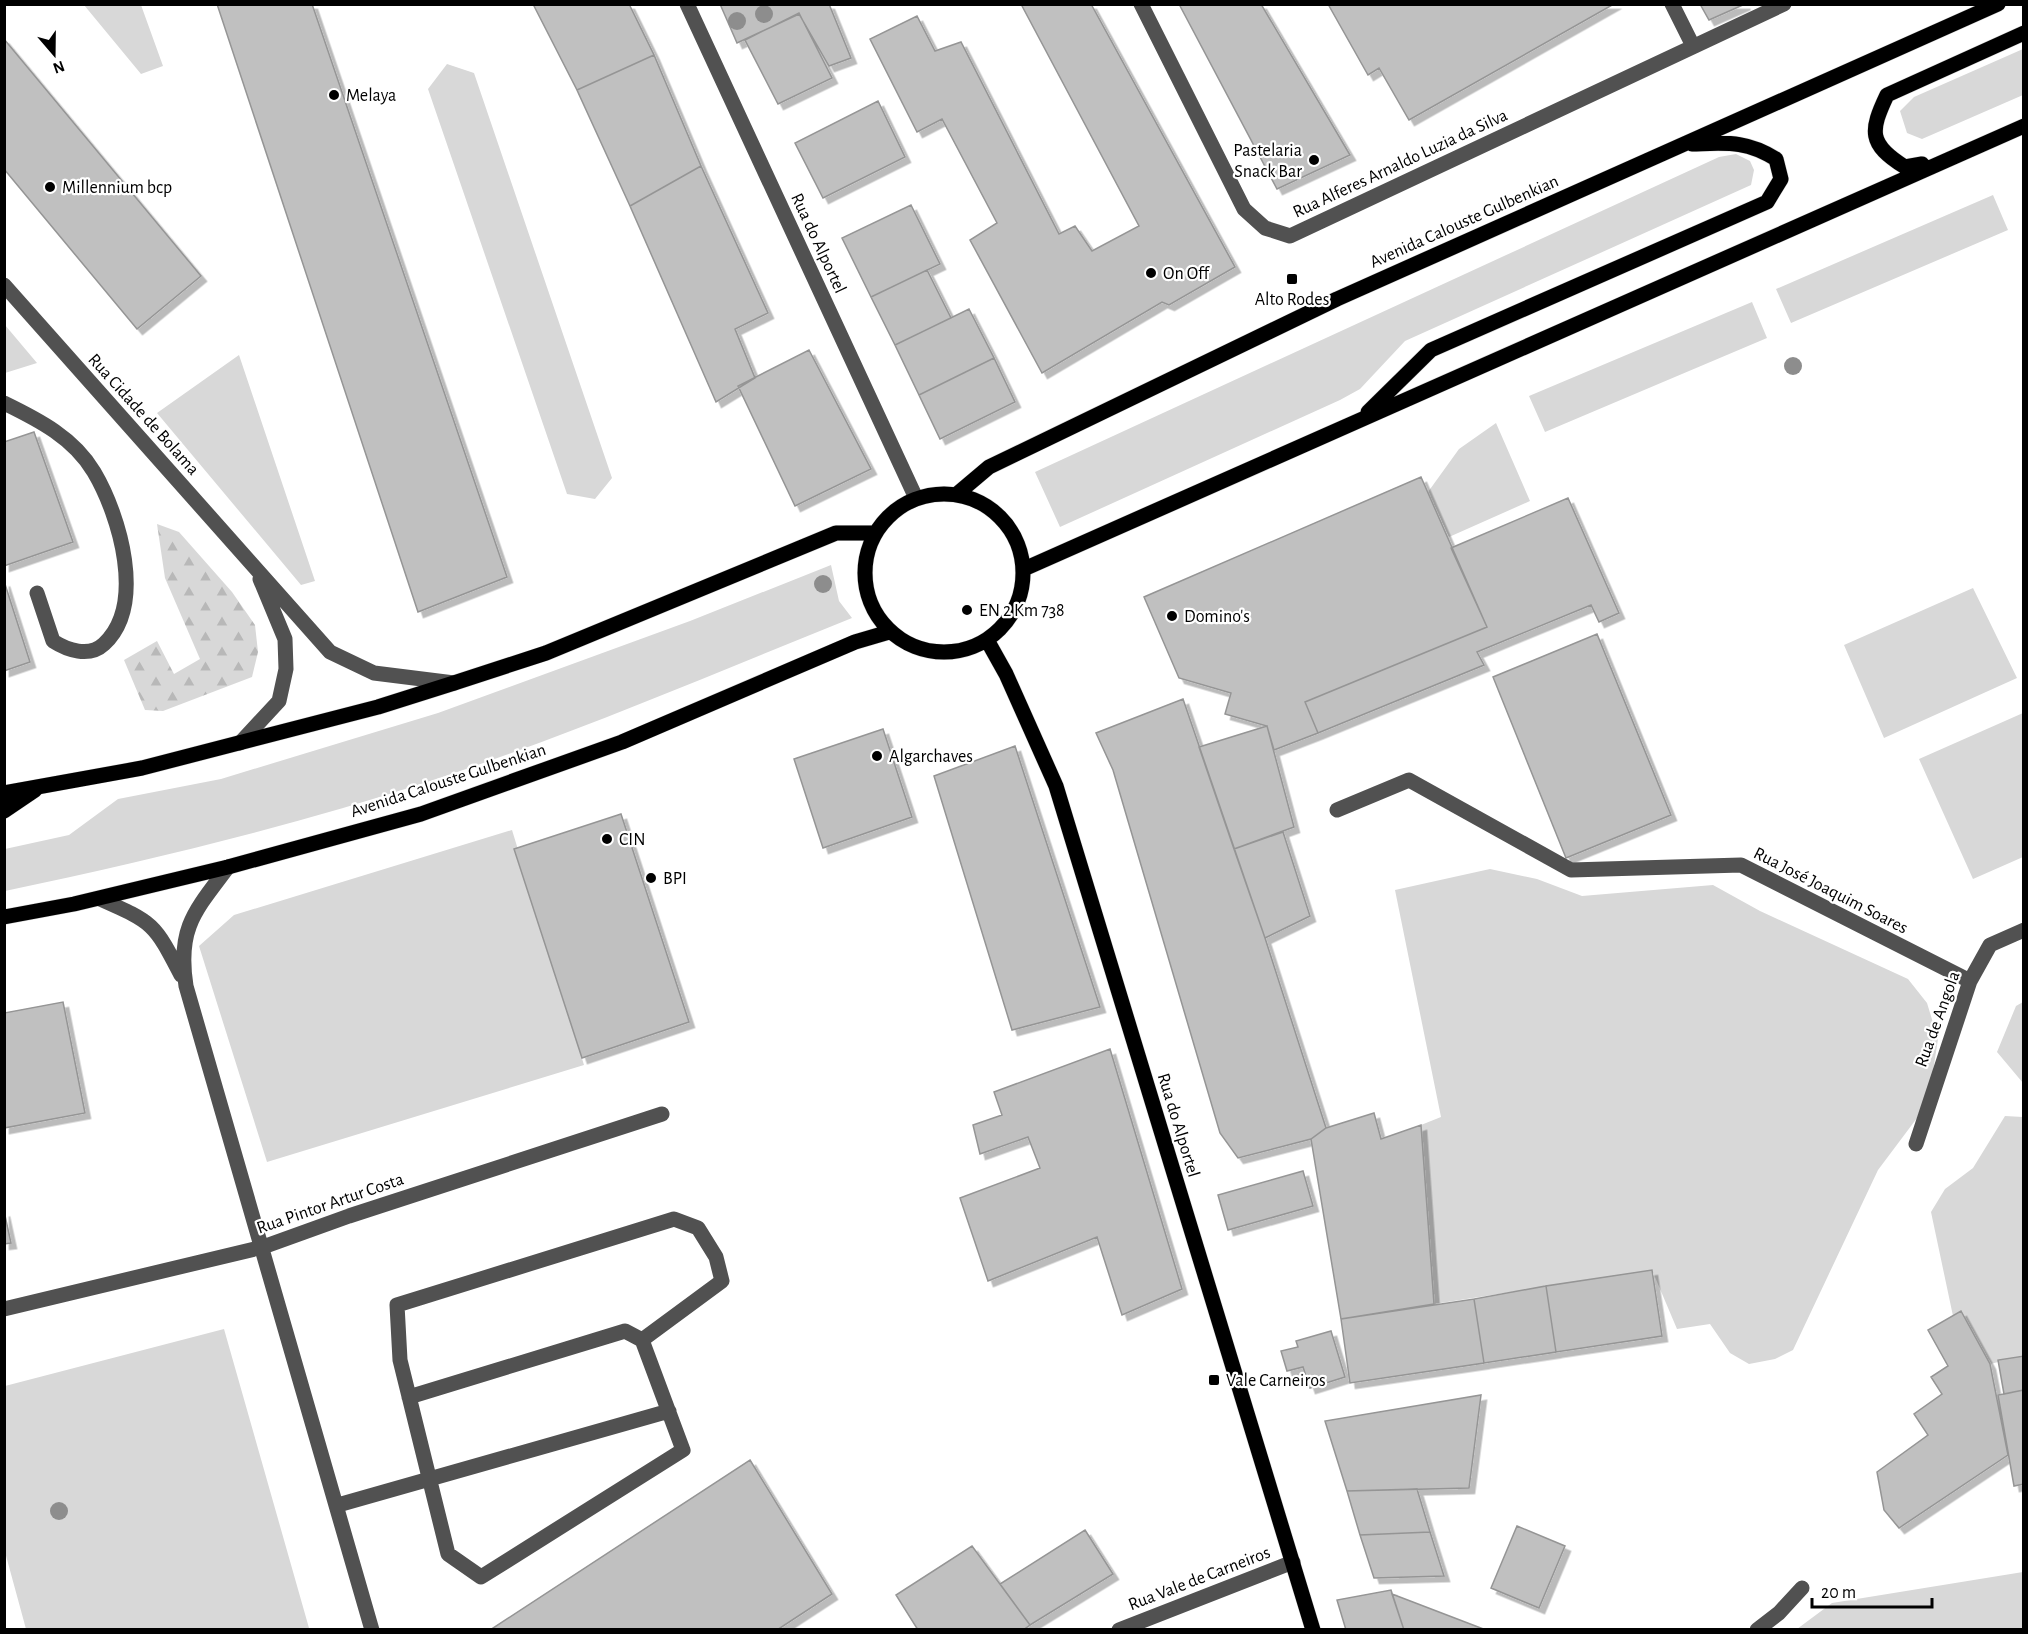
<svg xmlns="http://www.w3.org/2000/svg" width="2028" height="1634" viewBox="0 0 2028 1634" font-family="'Alegreya Sans',sans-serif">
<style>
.green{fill:#d8d8d8}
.forest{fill:url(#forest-firs)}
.building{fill:#c0c0c0;stroke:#959595;stroke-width:1.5;filter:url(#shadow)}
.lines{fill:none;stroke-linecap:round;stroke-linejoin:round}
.major-casing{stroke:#dbdbdb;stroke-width:16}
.minor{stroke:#515151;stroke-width:15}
.major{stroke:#000;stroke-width:15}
.tree{fill:#8d8d8d}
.poi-dot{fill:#000;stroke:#fff;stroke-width:2}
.labels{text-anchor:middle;stroke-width:4.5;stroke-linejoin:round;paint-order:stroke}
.poi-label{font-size:18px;fill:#000;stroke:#fff;text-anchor:start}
.street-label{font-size:18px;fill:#000;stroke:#fff}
</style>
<defs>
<pattern id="forest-firs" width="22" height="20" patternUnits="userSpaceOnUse" patternTransform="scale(1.5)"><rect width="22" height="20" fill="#d8d8d8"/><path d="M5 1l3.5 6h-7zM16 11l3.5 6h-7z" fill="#b8b8b8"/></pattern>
<filter id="shadow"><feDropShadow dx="5.5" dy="5.5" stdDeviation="0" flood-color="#0004"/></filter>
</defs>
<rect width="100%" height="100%" fill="#fff"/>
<!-- green -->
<path class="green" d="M84 5H141L163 66 141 74Z
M2023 49V95L1922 139 1907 133 1900 111 1914 97Z
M447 64 474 73 612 478 595 499 567 494 428 89Z
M1736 154 1750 161 1754 170 1751 185 1405 341 1360 389 1340 400 1060 527 1035 472 1719 157Z
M1993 195 2008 230 1791 323 1776 289Z
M1752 302 1767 338 1545 432 1529 396Z
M4 325H5L37 363 5 373Z
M239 355 315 581 301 585 157 413Z
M1496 423 1530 501 1449 537 1428 492 1459 449Z
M831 565 839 601 852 618C712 674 574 734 430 781 290 827 148 861 5 891V849L69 835 118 799 221 779 438 713 690 621Z
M1973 588 2017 678 1884 738 1844 645Z
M2023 713V857L1973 879 1919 759Z
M512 830 584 1065 267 1162 199 946 234 915Z
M1490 869 1537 879 1582 896 1713 885 1760 911 1908 979 1927 1003 1938 1039 1932 1078 1917 1118 1878 1170 1793 1350 1775 1359 1749 1364 1730 1353 1710 1324 1677 1329 1652 1270 1434 1304 1421 1125 1441 1117 1395 890Z
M2023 1002V1083L1997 1052 2016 1006Z
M2005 1116 2023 1117V1356L1990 1364 1961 1311 1953 1316 1931 1212 1945 1189 1973 1168Z
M224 1329 309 1628 26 1629 5 1552V1386Z
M2023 1572V1629H1797L1832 1603Z"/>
<!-- forest -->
<path class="forest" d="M157 524 179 532 232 592 255 625 258 652 252 677 163 711 145 710 124 660 157 641 174 674 200 659 165 578Z"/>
<!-- building -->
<path class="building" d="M217 4H312L507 577 418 612Z
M533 4H629L654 55 577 90Z
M720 4H829L851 58 829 66 799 14 737 43Z
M1021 4H1091L1235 267 1169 305 1162 302 1042 373 970 240 997 223 942 119 917 132 870 39 917 16 935 51 961 42 1059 234 1075 226 1092 251 1139 226Z
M1179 4H1261L1350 155 1277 189Z
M1328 4H1614L1409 120 1379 68 1368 75Z
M1700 4H1745L1709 20Z
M799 13 832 78 778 104 745 40Z
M4 39 201 276 137 329 4 169Z
M654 55 701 166 630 206 577 90Z
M878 101 905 157 823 198 795 143Z
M701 166 768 313 735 329 755 378 716 402 630 206Z
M911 205 940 264 871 297 842 238Z
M927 270 951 318 895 345 871 297Z
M969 309 994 358 919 395 895 345Z
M809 350 871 469 795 506 738 386Z
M994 358 1015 402 940 439 919 395Z
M34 432 73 542 4 566V442Z
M1421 477 1487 627 1305 702 1318 733 1274 750 1267 726 1225 714 1231 693 1179 678 1144 597Z
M1568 498 1619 613 1599 622 1591 605 1477 652 1484 665 1318 733 1305 702 1487 627 1451 548Z
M4 581 30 662 4 671Z
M1597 634 1671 815 1566 858 1493 677Z
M1183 699 1265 938 1326 1128 1311 1139 1238 1158 1220 1133 1113 770 1096 733Z
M1267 726 1294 827 1234 849 1199 747Z
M883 729 912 817 823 848 794 759Z
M1015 746 1100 1007 1012 1030 934 776Z
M621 814 689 1022 582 1058 514 849Z
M1283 832 1310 916 1265 938 1234 849Z
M63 1002 85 1113 4 1128V1013Z
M1110 1049 1182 1289 1122 1315 1097 1237 988 1281 960 1198 1040 1168 1028 1137 980 1154 973 1125 1002 1115 994 1092Z
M1374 1113 1381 1139 1421 1125 1434 1304 1341 1319 1311 1139 1326 1128Z
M1303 1171 1313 1206 1228 1230 1218 1195Z
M4 1211 11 1243 4 1244Z
M1652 1270 1662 1336 1556 1352 1546 1286Z
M1546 1286 1556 1352 1484 1363 1474 1299Z
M1474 1299 1484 1363 1350 1383 1341 1319Z
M1961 1311 1990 1364 2008 1455 1899 1528 1884 1510 1877 1472 1928 1435 1914 1414 1942 1394 1931 1377 1948 1366 1928 1330Z
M1331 1331 1345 1377 1310 1388 1303 1367 1287 1371 1281 1351 1298 1347 1296 1341Z
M2024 1356V1390L2004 1394 1998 1360Z
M2024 1390V1484L2014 1486 1998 1395Z
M1481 1395 1469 1488 1347 1491 1325 1421Z
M750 1460 832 1594 777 1630H490Z
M1417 1489 1430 1532 1360 1535 1347 1491Z
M1517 1526 1565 1546 1539 1608 1491 1588Z
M1085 1530 1113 1574 1030 1625 1000 1584Z
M1430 1532 1444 1576 1374 1578 1360 1535Z
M972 1546 1030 1625 1023 1630H918L896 1595Z
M1391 1590 1404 1630H1346L1337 1600Z
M1392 1594 1486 1630H1404Z"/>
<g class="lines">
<!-- major casing -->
<g class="major-casing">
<path id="major" d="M1922 164 1905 167C1868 144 1870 131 1887 95L2024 33
M1368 412 1431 350 1767 202 1781 179 1776 159C1746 140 1726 143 1692 144
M865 573a79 79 0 1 1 158 0a79 79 0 1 1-158 0Z
M957 494 989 467 1337 299 1998 4
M1024 569 2024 126
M987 640 1006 674 1056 786 1313 1630
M4 793 142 768 378 707 454 683 546 653 836 533H875
M4 811 35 790
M4 917 74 904 228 867 421 814 622 742 855 642 889 632"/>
</g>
<!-- minor -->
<path class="minor" d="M687 4 916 498
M1141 4 1244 209 1265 228 1290 236 1784 4
M1672 4 1693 46
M4 285 330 652 374 673 454 683
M4 403C39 420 74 438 94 472 120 516 146 605 104 644 89 658 67 650 53 641L37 593
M240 743 279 701 286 669 285 639 260 579
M1337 810 1409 780 1571 870 1741 865 1970 981
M228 867C195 911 177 928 186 986L372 1630
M100 899C154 923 154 923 181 975
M1916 1144 1970 981 1990 945 2024 930
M674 1219 698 1228 716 1257 722 1281 642 1340 683 1450 481 1577 448 1554 400 1360 397 1305Z
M4 1309 263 1247 349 1216 662 1114
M409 1397 625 1331 642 1340
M338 1505 669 1411
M1119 1630 1293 1562
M1757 1630 1779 1613 1802 1588"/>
<!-- major -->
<use href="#major" class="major"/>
</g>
<!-- trees -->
<g class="tree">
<circle cx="764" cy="14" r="9"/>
<circle cx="737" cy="21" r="9"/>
<circle cx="1793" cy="366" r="9"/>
<circle cx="823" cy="584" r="9"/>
<circle cx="59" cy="1511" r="9"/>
</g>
<!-- markers -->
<g class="poi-dot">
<circle cx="334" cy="95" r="6"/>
<circle cx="1314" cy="160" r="6"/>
<circle cx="50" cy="187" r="6"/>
<circle cx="1151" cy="273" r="6"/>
<rect x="1286" y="273" width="12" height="12" rx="3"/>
<circle cx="967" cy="610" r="6"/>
<circle cx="1172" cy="616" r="6"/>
<circle cx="877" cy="756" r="6"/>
<circle cx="607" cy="839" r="6"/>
<circle cx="651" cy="878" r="6"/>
<rect x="1208" y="1374" width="12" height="12" rx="3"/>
</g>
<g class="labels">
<!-- poi labels -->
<g class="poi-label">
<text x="346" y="101">Melaya</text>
<text x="1302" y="156" text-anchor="end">Pastelaria<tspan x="1302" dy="21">Snack Bar</tspan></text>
<text x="62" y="193">Millennium bcp</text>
<text x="1163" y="279">On Off</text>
<text x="1292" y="305" text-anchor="middle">Alto Rodes</text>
<text x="979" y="616">EN 2 Km 738</text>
<text x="1184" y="622">Domino's</text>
<text x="889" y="762">Algarchaves</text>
<text x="619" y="845">CIN</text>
<text x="663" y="884">BPI</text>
<text x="1226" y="1386">Vale Carneiros</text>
</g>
<!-- street labels -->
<g class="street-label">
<text transform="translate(1400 163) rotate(-25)" y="6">Rua Alferes Arnaldo Luzia da Silva</text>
<text transform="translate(1464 221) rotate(-24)" y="6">Avenida Calouste Gulbenkian</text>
<text transform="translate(819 243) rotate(65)" y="6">Rua do Alportel</text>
<text transform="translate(144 414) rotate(48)" y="6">Rua Cidade de Bolama</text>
<text transform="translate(448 780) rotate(-18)" y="6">Avenida Calouste Gulbenkian</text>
<text transform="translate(1831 890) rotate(27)" y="6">Rua José Joaquim Soares</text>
<text transform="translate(1937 1019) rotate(-70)" y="6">Rua de Angola</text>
<text transform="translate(1179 1125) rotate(73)" y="6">Rua do Alportel</text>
<text transform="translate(330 1203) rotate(-19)" y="6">Rua Pintor Artur Costa</text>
<text transform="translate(1199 1578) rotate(-21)" y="6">Rua Vale de Carneiros</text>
</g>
</g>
<!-- border -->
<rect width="2028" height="1634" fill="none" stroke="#000000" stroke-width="12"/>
<!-- north arrow -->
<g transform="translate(54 54) rotate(160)" stroke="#ffffff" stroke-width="4.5" paint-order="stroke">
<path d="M0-4.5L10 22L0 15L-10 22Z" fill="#000000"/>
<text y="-9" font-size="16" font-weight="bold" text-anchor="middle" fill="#000000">N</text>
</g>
<!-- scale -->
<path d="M1812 1598v9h120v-9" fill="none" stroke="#000000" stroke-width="3"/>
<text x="1821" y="1598" font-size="18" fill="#000000" stroke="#ffffff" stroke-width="4.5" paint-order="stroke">20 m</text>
</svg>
